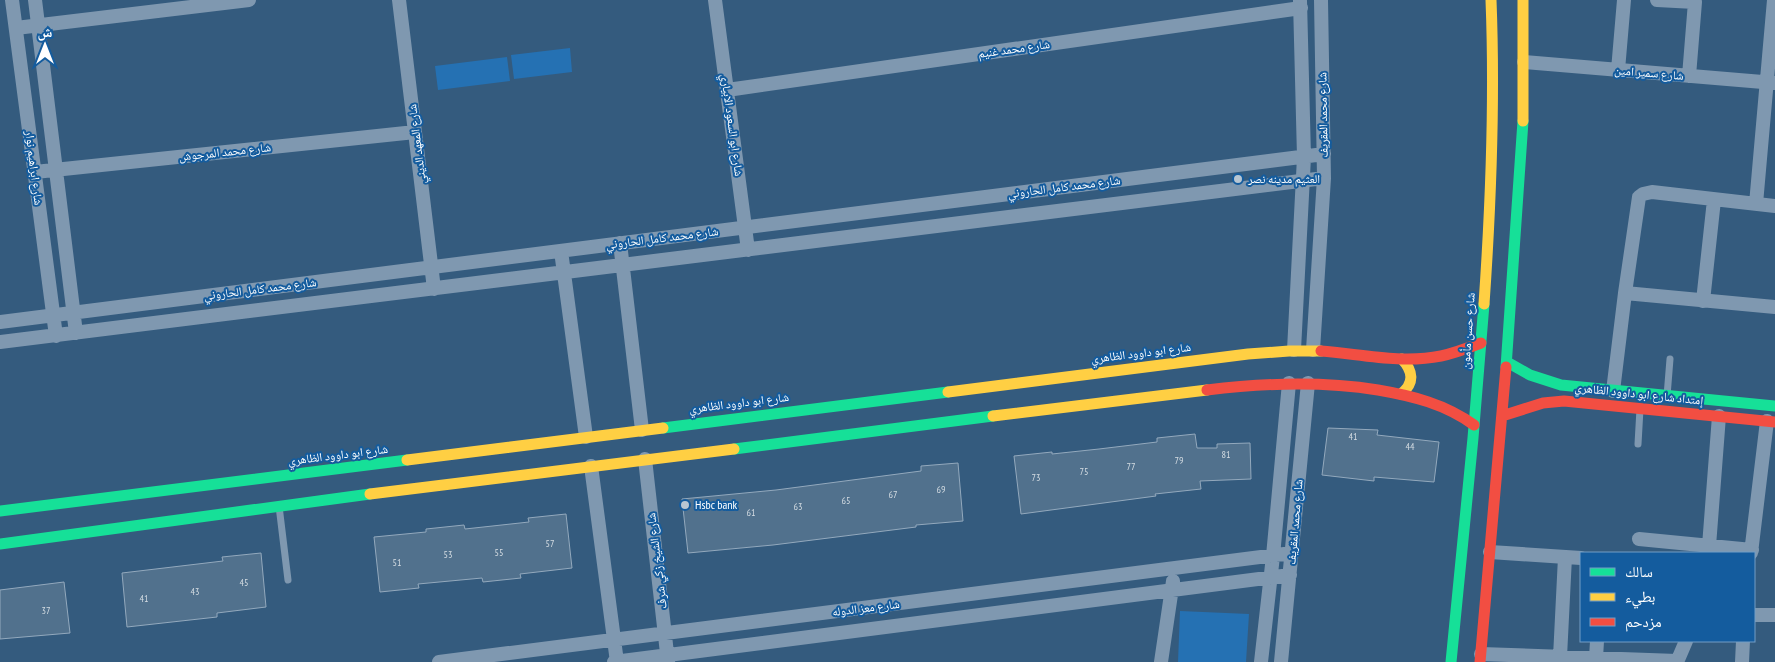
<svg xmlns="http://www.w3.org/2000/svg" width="1775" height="662" viewBox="0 0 1775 662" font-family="'PT Sans Narrow','Noto Naskh Arabic',sans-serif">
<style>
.green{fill:#2571b3}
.building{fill:#51718d;stroke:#93a9bd}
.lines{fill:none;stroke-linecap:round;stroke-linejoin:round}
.lane{stroke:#7f98b0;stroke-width:7}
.street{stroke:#7f98b0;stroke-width:14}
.fast{stroke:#16e098;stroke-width:11}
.slow{stroke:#ffcf43;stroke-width:11}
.jam{stroke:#f24e42;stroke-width:11}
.poi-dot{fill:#b8c6d2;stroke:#145c9e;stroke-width:2}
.labels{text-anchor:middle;stroke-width:4;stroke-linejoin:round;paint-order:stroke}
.number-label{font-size:10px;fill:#d4dce2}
.street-label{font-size:12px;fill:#fff;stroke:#145c9e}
.poi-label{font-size:12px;fill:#fff;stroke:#145c9e;text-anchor:start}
</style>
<rect width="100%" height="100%" fill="#345b7e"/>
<!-- green -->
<path class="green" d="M570 48 572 72 514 79 511 55Z
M507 57 510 81 438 90 435 66Z
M1180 611 1249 614 1246 662H1178Z"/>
<!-- building -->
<path class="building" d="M1328 428 1378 430 1377 435 1439 442 1434 482 1374 477V481L1322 475Z
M1195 434 1197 448H1217V444L1250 443 1251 479 1200 481 1201 489 1155 494 1156 496 1021 514 1014 456 1052 452V454L1099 449 1157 442V438Z
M958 463 963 521 916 525V527L773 545 688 553 682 499 776 490 921 471V466Z
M566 514 572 568 520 574 521 578 483 582 482 578 418 584 419 588 380 592 374 537 426 532V529L464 525 465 529 529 522 528 518Z
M261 553 266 607 217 613V617L127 627 122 573 223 561 222 557Z
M64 582 70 633 0 639V590Z"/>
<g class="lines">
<!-- lane -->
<path class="lane" d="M1667 396 1670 359
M1638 444 1640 409
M279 506 288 580"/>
<!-- street -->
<path class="street" d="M12 0 56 336
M35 0 76 333
M399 0 434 289
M715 0 748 250
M1657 0 1695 2 1689 76
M16 28 249 0
M1524 62 1775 83
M1618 70 1624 0
M727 90 1301 8
M35 172 415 132
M1756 204 1774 0
M620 243 642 430
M561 251 586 437
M1625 293 1775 307
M1703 301 1714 200
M0 322 1324 154
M0 342 1324 178
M1294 350 1304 157 1300 1
M1313 350 1324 178 1321 0
M1613 391 1625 293 1639 197 1643 194 1652 192 1775 206
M645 459 668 662
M591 466 617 662
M1639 539 1752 550
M1709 546 1719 416
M1490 552 1581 558
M1751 553 1767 421
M1754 615H1775
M1481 654 1677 661
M1560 657 1565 557
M1596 658 1597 641
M439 662 1292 553
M614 662 1290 575
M1161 662 1173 581
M1261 662 1273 556 1289 383
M1281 662 1308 383
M1677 662 1686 641
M1742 662 1743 641"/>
<!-- fast -->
<path class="fast" d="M1507 362 1530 375 1561 385 1775 406
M1506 367 1523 121
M663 428 948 392
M734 449 993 416
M0 511 407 460
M0 544 370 494
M1451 662 1473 438 1484 304"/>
<!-- slow -->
<path class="slow" d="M1523 0V121
M1484 304C1491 203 1495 101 1491 0
M948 392 1248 354 1289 351H1321
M1401 394C1415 383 1413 371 1402 359
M993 416 1207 390
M407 460 663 428
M370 494 734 449"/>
<!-- jam -->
<path class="jam" d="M1321 351C1360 354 1401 364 1441 356 1455 353 1468 348 1481 343
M1207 390C1264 383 1321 381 1378 390 1413 396 1445 404 1474 425
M1502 416 1543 403 1564 401 1775 422
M1480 662 1506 367"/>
</g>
<!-- markers -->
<g class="poi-dot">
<circle cx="1238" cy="179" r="5"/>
<circle cx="685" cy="505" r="5"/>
</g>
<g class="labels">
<!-- number labels -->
<g class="number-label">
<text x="1353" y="440">41</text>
<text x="1410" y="450">44</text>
<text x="1226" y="458">81</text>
<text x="1179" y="464">79</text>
<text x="1131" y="470">77</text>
<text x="1084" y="475">75</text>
<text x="1036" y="481">73</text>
<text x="941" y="493">69</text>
<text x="893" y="498">67</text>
<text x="846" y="504">65</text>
<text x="798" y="510">63</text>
<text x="751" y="516">61</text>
<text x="550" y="547">57</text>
<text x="499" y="556">55</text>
<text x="448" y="558">53</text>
<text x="397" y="566">51</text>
<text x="244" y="586">45</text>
<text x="195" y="595">43</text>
<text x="144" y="602">41</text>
<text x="46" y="614">37</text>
</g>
<!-- street labels -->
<g class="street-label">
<text transform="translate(1014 49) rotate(-8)" y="4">شارع محمد غنيم</text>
<text transform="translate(1649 73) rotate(5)" y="4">شارع سمير امين</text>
<text transform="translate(1323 115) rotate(-91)" y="4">شارع محمد المقريف</text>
<text transform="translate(732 125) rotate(82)" y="4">شارع ابو السعود الابياري</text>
<text transform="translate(417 144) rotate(-97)" y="4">شارع المعهد الديني</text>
<text transform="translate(225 152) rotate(-6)" y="4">شارع محمد المرجوش</text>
<text transform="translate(34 168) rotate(83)" y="4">شارع ابراهيم نوار</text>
<text transform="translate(1064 187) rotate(-7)" y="4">شارع محمد كامل الحاروني</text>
<text transform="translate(662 238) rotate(-7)" y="4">شارع محمد كامل الحاروني</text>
<text transform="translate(260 289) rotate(-7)" y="4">شارع محمد كامل الحاروني</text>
<text transform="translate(1468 331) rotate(-86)" y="4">شارع حسن مأمون</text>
<text transform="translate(1141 353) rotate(-7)" y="4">شارع ابو داوود الظاهري</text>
<text transform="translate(1639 394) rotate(6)" y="4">إمتداد شارع ابو داوود الظاهري</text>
<text transform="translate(739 403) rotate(-7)" y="4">شارع ابو داوود الظاهري</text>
<text transform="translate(338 455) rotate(-7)" y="4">شارع ابو داوود الظاهري</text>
<text transform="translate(1295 522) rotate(-85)" y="4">شارع محمد المقريف</text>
<text transform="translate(657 561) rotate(-97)" y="4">شارع الشيخ زكي شرف</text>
<text transform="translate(866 608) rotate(-7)" y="4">شارع معز الدوله</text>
</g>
<!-- poi labels -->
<g class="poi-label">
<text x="1248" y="183">العثيم مدينه نصر</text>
<text x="695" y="509">Hsbc bank</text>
</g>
</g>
<!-- legend -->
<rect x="1580" y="552" width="175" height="90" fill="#145c9e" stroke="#729dc5"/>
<rect x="1590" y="568" width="25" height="8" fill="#16e098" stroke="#729dc5"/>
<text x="1625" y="577" font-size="15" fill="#ffffff">سالك</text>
<rect x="1590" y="593" width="25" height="8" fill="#ffcf43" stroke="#729dc5"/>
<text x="1625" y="602" font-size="15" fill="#ffffff">بطيء</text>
<rect x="1590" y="618" width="25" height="8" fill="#f24e42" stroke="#729dc5"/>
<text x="1625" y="627" font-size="15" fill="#ffffff">مزدحم</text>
<!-- north arrow -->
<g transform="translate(45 45)" stroke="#145c9e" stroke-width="4" paint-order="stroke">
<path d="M0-4L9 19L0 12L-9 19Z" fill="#ffffff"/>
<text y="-8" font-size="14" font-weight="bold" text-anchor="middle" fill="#ffffff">ش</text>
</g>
</svg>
